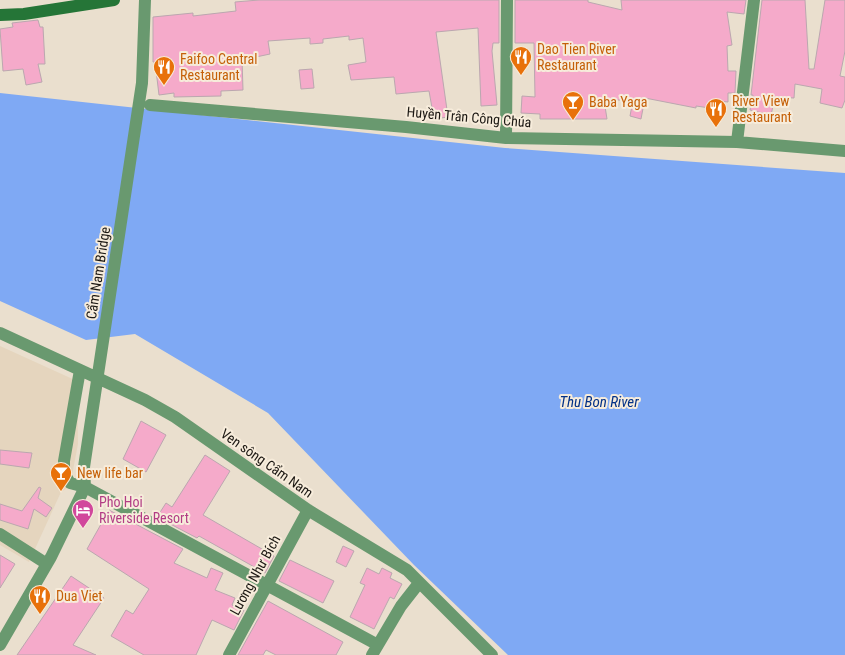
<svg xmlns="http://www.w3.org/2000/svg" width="845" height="655" viewBox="0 0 845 655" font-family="'Roboto Condensed',sans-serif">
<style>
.built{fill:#e5d5be}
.water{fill:#7fa9f4}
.building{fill:#f5aaca;stroke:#bba7af}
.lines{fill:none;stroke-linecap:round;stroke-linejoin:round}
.street{stroke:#69996f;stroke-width:12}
.secondary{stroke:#257537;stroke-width:12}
.labels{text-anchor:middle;stroke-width:4;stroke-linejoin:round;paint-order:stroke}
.food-label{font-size:14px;fill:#c56008;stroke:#f7ecdb;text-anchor:start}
.street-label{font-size:14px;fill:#1b1712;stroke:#f7ecdb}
.hotel-label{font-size:14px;fill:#b23c85;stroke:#f7ecdb;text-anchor:start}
.water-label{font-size:15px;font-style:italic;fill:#033186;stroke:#f7ecdb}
</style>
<rect width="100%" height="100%" fill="#eadfce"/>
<!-- built -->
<path class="built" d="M0 346 77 381 78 444 70 486 61 492 29 562 0 545Z"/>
<!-- water -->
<path class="water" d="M0 93 505 148 845 173V655H508L414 565 268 413 135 334 86 340 0 301Z"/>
<!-- building -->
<path class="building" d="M259 0H499V43H493L492 51 497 105 481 106 478 28 436 32 448 117 434 119 429 91 396 94 394 77 351 80 348 65 366 62 363 38 349 40V36L323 39V43L310 44V38L268 41 270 54 242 60 243 90 221 91V96L174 97V93L159 95 155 62H153V17L193 13V16L236 11 235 2Z
M515 0H588V2L622 10 621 0H746L744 14 727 12 732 45 727 46 728 71H736L735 93H728V102L711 100 710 108 696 106V108L645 98 641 119 630 116 633 100H604L607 119H540V114L521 113 522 96 535 97 534 43H515Z
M762 0H805L809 69H814L825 0H845V51L840 76 845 77V100L842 108 820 103 822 89 795 84 794 98 775 97 771 115 750 110 753 95H751Z
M38 20 40 27H43L45 64H38L42 82 26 85 23 69 3 71 0 29 13 27 12 23Z
M312 69 314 88 301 89 299 70Z
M141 421 166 435 146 472 123 459Z
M0 450 32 453 29 468 0 464Z
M205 455 230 471 203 515 274 556 265 573 199 536 197 538 157 517 166 503 172 507Z
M39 487 41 488 38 498 52 508 46 517 34 509 28 529 0 520V504L22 511Z
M109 510 183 549 174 563 207 578 211 568 223 573 215 590 235 598 232 605 244 610 234 630 212 620 196 655H144L111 636 126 610 133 614 149 589 87 549Z
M343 546 354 551 346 567 336 562Z
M0 555 15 564 0 588Z
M290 560 334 581 323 603 279 581Z
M367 568 379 574 382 568 392 573 390 578 402 584 394 599 390 597 374 629 350 617 365 585 360 583Z
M71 576 104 598 73 645 96 655H17Z
M268 601 343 642 336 655H276L266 650 263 655H238Z"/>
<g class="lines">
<!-- street -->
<path class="street" d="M150 105 406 127 506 138 737 142 845 151
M506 138 507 0
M737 142 754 0
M0 333 145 400 175 417 308 510 407 570 492 655
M80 370 64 461V473L70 483 85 487 378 645
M0 534 47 564
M0 645 51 557 85 487 84 467 142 83 145 0
M229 655 308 510
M372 655 401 606 419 583"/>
<!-- secondary -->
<path class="secondary" d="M0 15 24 14 114 0"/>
</g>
<!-- icons -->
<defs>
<g id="restaurant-pin" transform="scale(1.125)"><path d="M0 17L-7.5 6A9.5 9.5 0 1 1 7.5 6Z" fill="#e8710a" stroke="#f7ecdb"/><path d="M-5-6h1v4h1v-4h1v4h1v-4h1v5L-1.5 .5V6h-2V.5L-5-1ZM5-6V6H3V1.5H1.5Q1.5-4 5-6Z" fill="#fff"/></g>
<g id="bar-pin" transform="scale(1.125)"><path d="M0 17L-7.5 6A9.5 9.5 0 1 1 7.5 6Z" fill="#e8710a" stroke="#f7ecdb"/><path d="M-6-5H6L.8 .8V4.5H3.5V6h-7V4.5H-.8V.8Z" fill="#fff"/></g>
<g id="hotel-pin" transform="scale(1.125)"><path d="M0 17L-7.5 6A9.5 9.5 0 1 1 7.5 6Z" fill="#d1479c" stroke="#f7ecdb"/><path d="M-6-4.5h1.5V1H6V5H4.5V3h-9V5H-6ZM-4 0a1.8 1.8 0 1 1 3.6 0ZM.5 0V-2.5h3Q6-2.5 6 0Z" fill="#fff"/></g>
</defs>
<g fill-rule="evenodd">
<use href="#restaurant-pin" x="521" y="57"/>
<use href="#restaurant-pin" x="164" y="67"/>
<use href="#bar-pin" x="573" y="102"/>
<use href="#restaurant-pin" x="716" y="109"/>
<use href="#bar-pin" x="61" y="473"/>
<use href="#hotel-pin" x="83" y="510"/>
<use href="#restaurant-pin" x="40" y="596"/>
</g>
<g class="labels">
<!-- food labels -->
<g class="food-label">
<text x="537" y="54">Dao Tien River<tspan x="537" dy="16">Restaurant</tspan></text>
<text x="180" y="64">Faifoo Central<tspan x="180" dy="16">Restaurant</tspan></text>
<text x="732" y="106">River View<tspan x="732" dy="16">Restaurant</tspan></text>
<text x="589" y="107">Baba Yaga</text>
<text x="77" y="478">New life bar</text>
<text x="56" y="601">Dua Viet</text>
</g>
<!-- street labels -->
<g class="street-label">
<text transform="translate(469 117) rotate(5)" y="5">Huyền Trân Công Chúa</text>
<text transform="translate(98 273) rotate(-81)" y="5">Cẩm Nam Bridge</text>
<text transform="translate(267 463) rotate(35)" y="5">Ven sông Cẩm Nam</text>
<text transform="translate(255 575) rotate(-61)" y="5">Lương Như Bích</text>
</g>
<!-- hotel labels -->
<g class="hotel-label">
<text x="99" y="507">Pho Hoi<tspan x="99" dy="16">Riverside Resort</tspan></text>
</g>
<!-- water labels -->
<g class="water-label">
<text x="599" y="407">Thu Bon River</text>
</g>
</g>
</svg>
